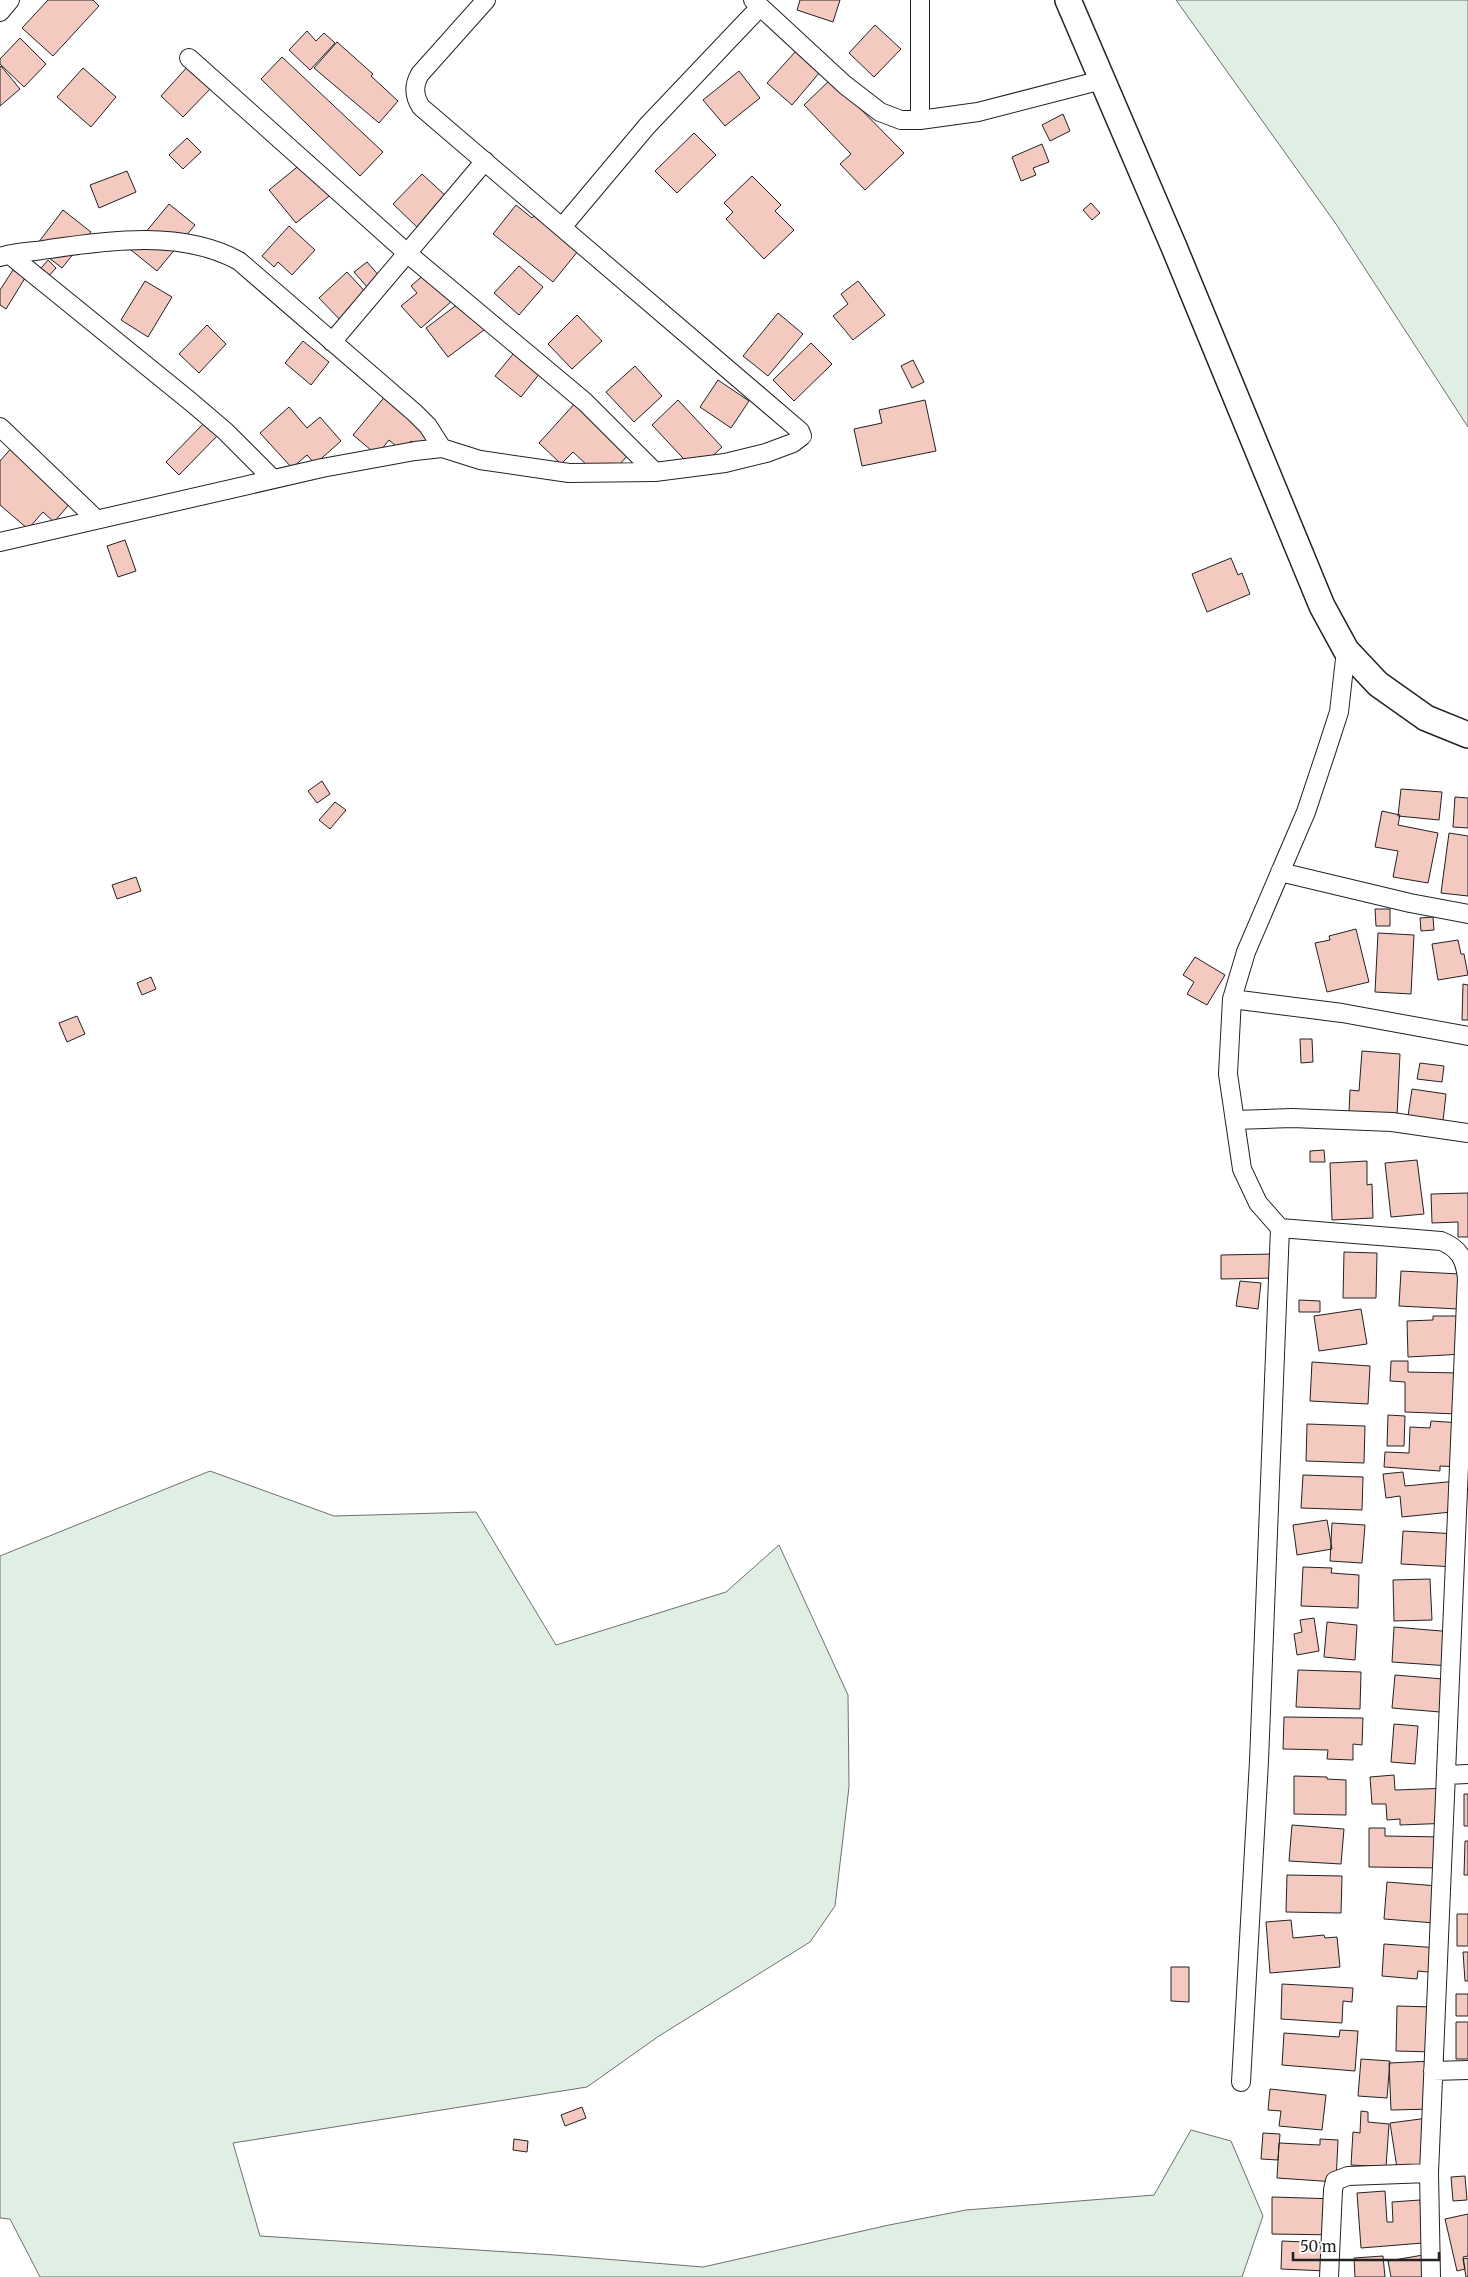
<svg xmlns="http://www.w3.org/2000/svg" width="1468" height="2277" viewBox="0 0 1468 2277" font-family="Merriweather,serif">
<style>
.green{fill:#e0efe3;stroke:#6f6f6f}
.building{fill:#f3c9c0;stroke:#222}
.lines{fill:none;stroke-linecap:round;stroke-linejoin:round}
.minor-casing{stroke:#222;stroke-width:20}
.secondary-casing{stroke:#222;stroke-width:28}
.minor{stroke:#fff;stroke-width:18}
.secondary{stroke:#fff;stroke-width:25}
</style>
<rect width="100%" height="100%" fill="#fff"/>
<!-- green -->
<path class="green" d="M1176 0H1468V427L1336 224Z
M210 1471 334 1516 476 1512 556 1645 726 1592 779 1545 848 1695 849 1787 835 1906 810 1942 659 2036 587 2087 233 2143 260 2236 555 2255 703 2267 889 2225 966 2210 1154 2195 1191 2130 1231 2141 1263 2216 1242 2277H40L10 2219 0 2218V1556Z"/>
<!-- building -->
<path class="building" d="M48 0H93L99 6 53 56 22 28Z
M800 0H840L833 22 797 10Z
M875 25 901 49 874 77 849 53Z
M307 31 316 41 324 33 335 43 310 70 289 50Z
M20 38 46 64 24 87 0 64V59Z
M337 42 373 74 371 76 398 101 379 123 314 68Z
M796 51 820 72 792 105 767 83Z
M282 57 383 152 360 176 261 79Z
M189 65 212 87 183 117 161 96Z
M1 66 20 89 0 106V67Z
M83 68 116 97 91 127 57 97Z
M739 71 760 98 725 126 703 100Z
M831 79 904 153 865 190 840 164 851 154 804 105Z
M1063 114 1070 131 1050 141 1042 125Z
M694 133 716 155 677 193 655 171Z
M187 138 201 152 183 169 169 155Z
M1042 144 1049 162 1033 168 1036 175 1021 181 1012 157Z
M312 155 339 188 296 223 269 190Z
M127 171 136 192 99 208 90 185Z
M422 174 447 197 418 228 393 204Z
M752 176 781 205 775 211 794 230 764 259 726 219 733 212 724 203Z
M1091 203 1100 213 1092 220 1083 210Z
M169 204 195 225 157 271 131 250Z
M516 205 532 218 534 216 578 251 553 282 493 234Z
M63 210 91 232 62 268 35 247Z
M289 226 315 250 292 275 278 262 274 267 262 256Z
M48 260 56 268 37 289 29 282Z
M367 262 381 278 368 288 354 272Z
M519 266 543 287 519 315 494 293Z
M13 270 25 278 6 309 0 305V290Z
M347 272 370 297 343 323 319 298Z
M427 272 452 301 421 328 401 306 417 293 411 286Z
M145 281 172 297 148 337 121 320Z
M858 281 885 315 853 340 833 316 848 304 841 294Z
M470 295 492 324 448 357 426 328Z
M778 313 803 334 768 376 743 356Z
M577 315 602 341 572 369 548 344Z
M207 325 226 344 199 373 179 354Z
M303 341 329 362 311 385 285 363Z
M811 343 832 364 794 401 773 380Z
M518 348 544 368 521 397 495 376Z
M913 360 924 382 912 388 901 366Z
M635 366 662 396 634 422 606 392Z
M718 380 749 401 731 428 700 407Z
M387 394 436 434 423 450 411 441 402 451 389 440 377 455 353 435Z
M678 400 722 447 696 472 652 425Z
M925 400 936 451 862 466 854 429 882 423 879 410Z
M577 401 631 452 604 481 573 452 561 464 539 443Z
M289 407 307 428 320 417 341 441 315 464 307 455 292 468 260 433Z
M207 420 220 433 179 475 166 462Z
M14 445 72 501 54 522 43 512 28 529 0 505V461Z
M125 540 136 571 118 577 107 546Z
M1231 558 1238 575 1242 573 1250 594 1207 612 1192 574Z
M322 781 330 794 317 803 308 791Z
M1401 789 1442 792 1439 820 1398 816Z
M1455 797 1468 798V828L1453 827Z
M335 802 346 810 330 829 319 820Z
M1382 811 1400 815 1398 825 1438 833 1428 883 1393 877 1398 851 1375 847Z
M1449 833 1468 836V896L1441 893Z
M136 877 141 891 117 899 112 885Z
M1375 909H1390V926H1376Z
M1433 917 1434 930 1421 931 1420 918Z
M1356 929 1369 982 1327 992 1315 943 1330 940 1329 936Z
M1378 933 1414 935 1411 994 1375 992Z
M1458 940 1461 954H1464L1468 975 1438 980 1432 944Z
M1195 957 1225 975 1207 1005 1187 994 1194 982 1183 975Z
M151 977 156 989 142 995 137 983Z
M1463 984 1468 985V1020H1462Z
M77 1016 85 1034 67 1042 59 1023Z
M1300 1039H1312L1313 1062 1301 1063Z
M1362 1051 1400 1054 1397 1116 1349 1112 1350 1090 1359 1091Z
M1420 1063 1444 1066 1442 1082 1417 1079Z
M1412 1089 1446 1094 1443 1121 1408 1116Z
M1324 1150 1325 1162H1310V1151Z
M1417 1160 1424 1214 1391 1217 1385 1163Z
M1367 1161V1185L1372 1184 1373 1218 1332 1220 1330 1163Z
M1468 1193V1237H1458V1222L1432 1223 1431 1194Z
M1344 1252 1377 1253 1376 1298H1343Z
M1274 1254 1275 1278 1221 1279V1255Z
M1401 1271 1460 1274 1458 1309 1399 1306Z
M1240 1281 1261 1283 1258 1309 1236 1306Z
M1299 1300 1320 1301V1312H1299Z
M1361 1309 1367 1344 1319 1351 1314 1316Z
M1433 1316H1458L1464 1354 1408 1357 1407 1321 1433 1320Z
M1391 1361H1408V1372L1460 1373 1459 1414 1405 1412V1382L1390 1381Z
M1312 1362 1370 1366 1368 1404 1310 1401Z
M1388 1415 1405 1416 1404 1446H1387Z
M1431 1421 1462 1423 1460 1467 1440 1466V1471L1384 1467 1385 1452 1409 1453 1410 1427 1430 1428Z
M1307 1424 1365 1426 1364 1463 1306 1461Z
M1403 1472 1405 1486 1457 1481 1461 1511 1402 1517 1400 1496 1386 1498 1383 1474Z
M1303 1475 1363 1477 1362 1510 1301 1508Z
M1327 1520 1332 1549 1297 1555 1293 1525Z
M1332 1523 1365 1525 1362 1563 1330 1561Z
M1403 1531 1458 1534 1456 1567 1401 1564Z
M1303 1567 1332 1568 1331 1573 1359 1575 1358 1608 1301 1606Z
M1430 1579 1432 1620 1394 1621 1393 1580Z
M1314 1618 1319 1651 1297 1655 1294 1634 1302 1632 1300 1620Z
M1327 1622 1357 1625 1355 1660 1324 1657Z
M1394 1627 1453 1632 1450 1666 1392 1662Z
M1298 1670 1361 1672 1360 1709 1296 1707Z
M1395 1675 1455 1680 1452 1713 1392 1708Z
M1284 1717 1363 1718 1362 1745 1353 1744V1760L1327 1759 1328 1750 1283 1749Z
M1394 1724 1418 1726 1415 1764 1391 1762Z
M1394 1775 1395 1790 1450 1788 1452 1823 1400 1825V1819L1387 1820 1386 1804H1372L1370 1777Z
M1294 1776 1327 1777V1779L1346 1780V1815L1294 1814Z
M1464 1794H1468V1826H1464Z
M1292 1825 1344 1829 1341 1864 1289 1861Z
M1369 1828H1385V1836L1444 1837 1443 1868 1369 1867Z
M1465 1841H1468V1875H1464Z
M1287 1875 1342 1876 1341 1913 1286 1912Z
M1387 1882 1438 1886 1435 1923 1384 1919Z
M1457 1914H1468V1946H1457Z
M1291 1920 1293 1938 1324 1935 1325 1938 1337 1937 1340 1967 1270 1973 1266 1922Z
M1384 1944 1439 1948 1437 1973 1418 1971 1417 1979 1382 1976Z
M1463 1952H1468V1981H1465Z
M1171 1967H1189V2002L1171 2001Z
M1282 1984 1353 1988 1352 2002 1343 2001 1342 2023 1281 2019Z
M1456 1994H1468V2016H1456Z
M1397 2006 1434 2007 1433 2052 1396 2051Z
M1456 2022H1468V2059H1456Z
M1340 2030 1358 2031 1355 2071 1282 2065 1284 2033 1339 2037Z
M1361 2059 1390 2061 1387 2098 1358 2096Z
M1433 2061 1435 2109 1391 2110 1389 2063Z
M1270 2089 1326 2095 1322 2130 1279 2126 1281 2111 1268 2110Z
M582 2107 586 2118 565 2126 561 2115Z
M1361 2111 1368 2112V2122L1389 2124 1386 2167 1351 2165 1353 2132 1360 2133Z
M1428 2118 1435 2163 1397 2168 1390 2123Z
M1263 2133 1280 2134 1278 2160 1261 2159Z
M514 2139 528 2141 527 2152 513 2150Z
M1320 2139 1338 2140 1336 2182 1277 2178 1279 2143 1320 2145Z
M1465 2176 1467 2200 1453 2201 1451 2177Z
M1385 2191 1387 2222H1393L1392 2202 1420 2200 1423 2243 1361 2248 1357 2193Z
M1272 2197 1338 2199V2235L1272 2234Z
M1468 2214V2256L1463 2257 1465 2269 1457 2271 1445 2219Z
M1282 2241 1327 2243 1326 2271 1281 2269Z
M1423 2255 1426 2277H1391L1388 2261Z
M1383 2256 1385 2277H1355L1354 2258Z
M1468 2258V2277H1466L1463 2259Z"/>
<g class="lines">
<!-- minor casing -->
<g class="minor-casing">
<path id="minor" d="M753 0 845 85 880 112 901 120H920L978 112 1102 80
M920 0V120
M0 12 10 0
M189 58 407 253 585 402 655 472
M563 226 647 126 760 7
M10 255 191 402 225 431 273 479
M0 257C15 252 33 252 49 249 110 240 183 230 239 261L415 413 428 426 442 448
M332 342 485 161
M0 427 96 519
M0 542 322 468 415 451 442 448 480 460 569 473 655 472 725 463 766 453 793 443 802 436 800 431 421 107C414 96 413 86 420 74L486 0
M1280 872 1410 903 1468 914
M1232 999 1342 1013 1468 1036
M1235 1120 1292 1118 1392 1122 1468 1133
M1280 1228 1258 1203 1242 1169 1228 1074 1232 999 1246 952 1306 812 1327 749 1339 712 1346 650
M1446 1775 1468 1774
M1433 2071 1468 2070
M1241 2082 1259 1761 1280 1228 1441 1241C1459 1248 1465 1259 1467 1278L1429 2173 1431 2277
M1329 2277 1333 2190 1335 2181 1348 2176 1429 2173"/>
</g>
<!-- secondary casing -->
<g class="secondary-casing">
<path id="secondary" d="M1068 0 1174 247 1322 606 1346 650 1378 684 1426 718 1468 735"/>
</g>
<!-- minor -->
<use href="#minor" class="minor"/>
<!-- secondary -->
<use href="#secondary" class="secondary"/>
</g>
<!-- scale -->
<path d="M1293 2252v8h146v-8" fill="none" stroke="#222222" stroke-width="2.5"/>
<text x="1300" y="2252" font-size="15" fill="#222222" stroke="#ffffff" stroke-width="4" paint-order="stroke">50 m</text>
</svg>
